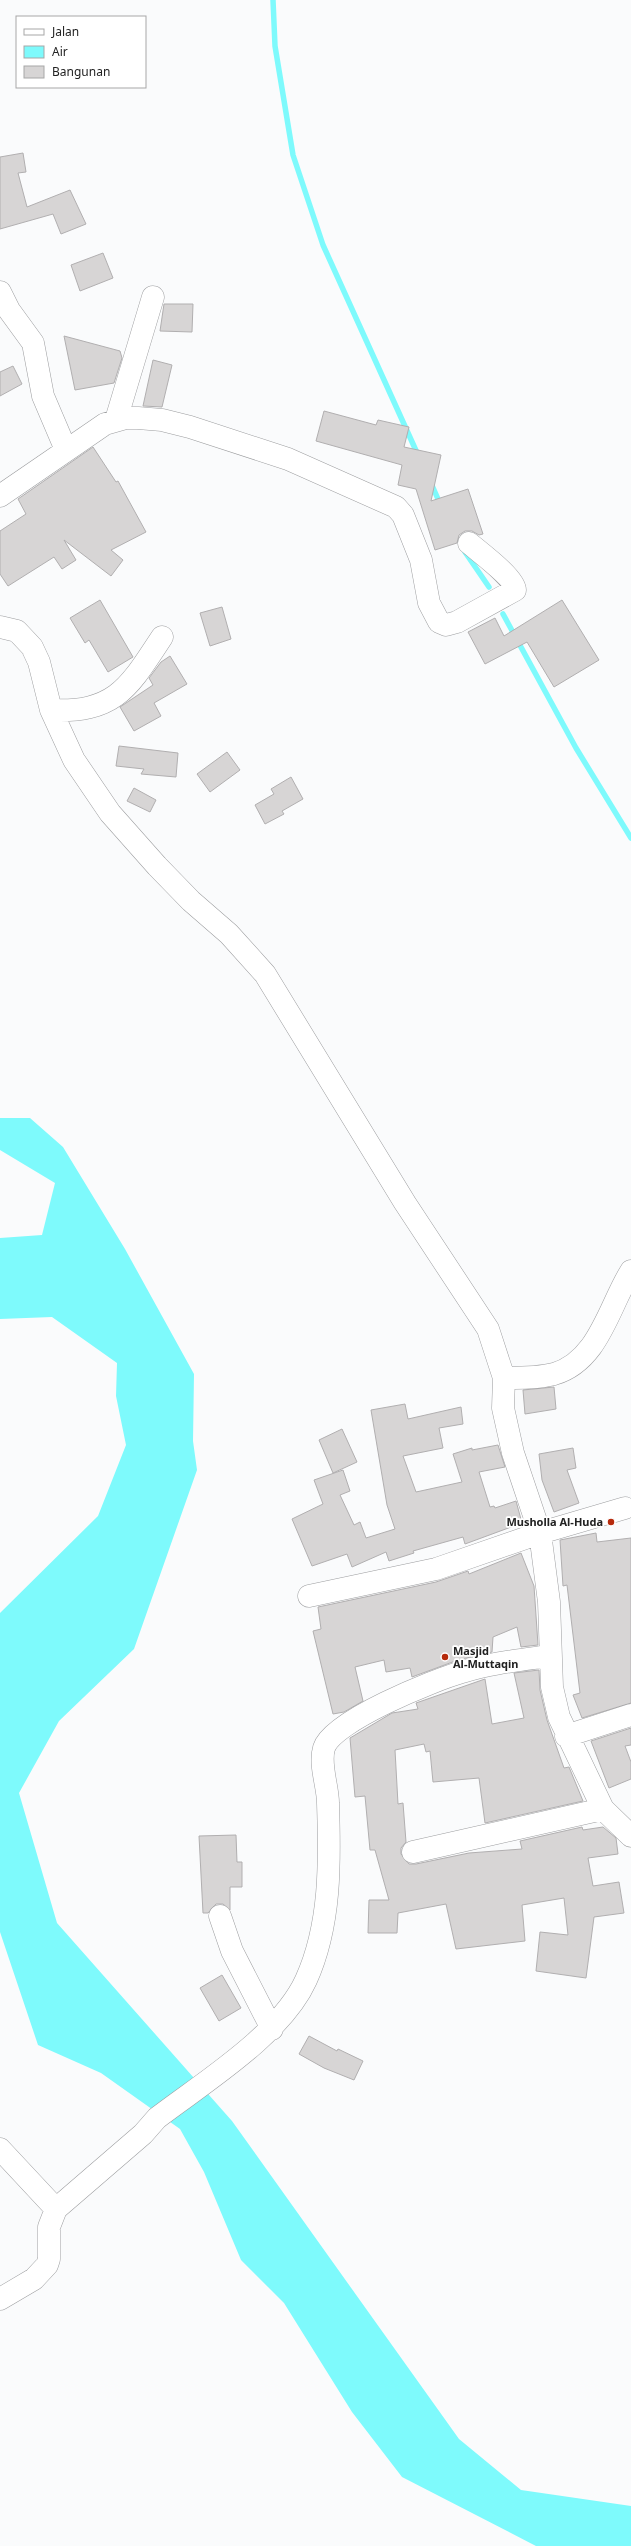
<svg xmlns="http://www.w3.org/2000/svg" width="631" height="2546" viewBox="0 0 631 2546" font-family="'Noto Sans',sans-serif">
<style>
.water{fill:#7efafc}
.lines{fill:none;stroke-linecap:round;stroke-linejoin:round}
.stream{stroke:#7efafc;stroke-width:5.5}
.building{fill:#d7d5d5;stroke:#b1afb0}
.minor-casing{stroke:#9d9ea0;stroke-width:23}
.minor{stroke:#fff;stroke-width:22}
.poi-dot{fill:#b62a0c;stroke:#fff;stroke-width:1.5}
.labels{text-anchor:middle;stroke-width:3.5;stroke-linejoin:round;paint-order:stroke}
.poi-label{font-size:11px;font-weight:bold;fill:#222;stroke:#fff;text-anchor:end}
</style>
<rect width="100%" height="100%" fill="#fafbfc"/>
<!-- water -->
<path class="water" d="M0 1118H30L63 1147 125 1249 194 1374 193 1441 197 1470 134 1649 59 1721 19 1793 57 1923 232 2121 459 2439 521 2490 631 2506V2546H536L402 2477 352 2412 284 2303 241 2260 204 2172 180 2129 101 2073 38 2045 0 1932V1613L98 1516 126 1445 116 1396 117 1363 52 1317 0 1319V1238L42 1235 55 1183 0 1150Z"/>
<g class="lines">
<!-- stream -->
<path class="stream" d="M273 0 275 46 293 155 323 245 418 455
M431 483 441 506
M465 552 489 587
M503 614 576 748 631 838"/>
</g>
<!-- building -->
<path class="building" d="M23 153 26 172 18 173 27 207 70 190 86 224 61 234 53 214 0 229V157Z
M103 253 113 278 80 291 71 265Z
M164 304H193L192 332 160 331Z
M64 336 120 351 122 358 114 383 75 390Z
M153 360 172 365 162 407 143 406Z
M13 366 22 384 0 396V372Z
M324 411 376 425 378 420 409 427 404 447 441 455 431 501 468 489 483 534 479 535 472 531H465L459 535 457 543 435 550 416 489 398 485 402 465 316 441Z
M93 447 116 482 118 481 146 532 111 550 123 560 111 576 64 540 76 560 62 569 54 557 8 586 0 574V531L26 514 18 499Z
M100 600 133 657 108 672 89 640 85 643 70 618Z
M562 600 599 660 554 687 527 642 485 664 468 632 495 618 504 636Z
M222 607 231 639 210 646 200 613Z
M170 656 187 684 154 703 161 716 134 731 120 707 153 685 149 678 161 662Z
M119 746 178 753 176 777 141 774 144 769 116 766Z
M227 752 240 770 210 792 197 774Z
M291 777 303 799 282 811 284 814 265 824 255 805 274 794 271 789Z
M134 788 156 800 150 812 127 801Z
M554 1387 556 1409 525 1414 523 1390Z
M405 1404 408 1419 461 1407 463 1424 439 1428 443 1448 403 1456 416 1492 462 1482 453 1454 472 1448V1450L498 1445 505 1467 479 1472 490 1507 494 1506 495 1508 516 1501 522 1523 465 1544 463 1537 413 1551 414 1553 389 1561 386 1552 352 1567 347 1554 312 1566 292 1519 323 1504 314 1480 343 1470 350 1491 340 1495 354 1525 360 1522 366 1538 395 1529 387 1505 371 1410Z
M342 1429 357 1462 333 1473 319 1440Z
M573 1448 576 1468 567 1470 579 1503 554 1512 542 1480 539 1454Z
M596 1533 597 1542 631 1538V1703L582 1718 573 1695 580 1693 567 1585 563 1586 560 1540Z
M521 1553 534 1586 538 1645 521 1647 517 1627 493 1637 492 1652 458 1660 412 1677 410 1668 386 1672 384 1660 355 1667 363 1701 344 1712 333 1714 313 1631 321 1629 318 1607 436 1582 468 1571 469 1574Z
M539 1670 540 1690 547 1720 564 1768 569 1767 583 1801 485 1823 479 1778 433 1782 430 1751 426 1752 424 1744 395 1750 398 1804 403 1803 406 1842 401 1848V1854L409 1864H416L469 1853 522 1849 520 1841 582 1827 583 1830 603 1827 616 1838 618 1854 588 1858 593 1886 619 1882 624 1913 594 1917 586 1978 536 1971 540 1932 568 1935 564 1898 522 1905 525 1941 456 1949 446 1904 398 1913 397 1933H368L369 1900H389L375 1850H370L365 1796 355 1797 350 1738 392 1713 418 1709 416 1703 485 1679 492 1724 524 1718 514 1673Z
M631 1728V1745L625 1746 631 1762V1779L609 1788 591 1741Z
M236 1835 237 1862H242V1887H230V1910L223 1904H216L208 1913H203L199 1836Z
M222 1975 241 2008 219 2021 200 1988Z
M309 2036 337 2051 338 2049 363 2061 354 2080 324 2068 299 2054Z"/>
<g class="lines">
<!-- minor casing -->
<g class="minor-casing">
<path id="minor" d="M0 292 9 310 33 343 43 396 66 450
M116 420 153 297
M0 496 105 424 126 418H138L162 420 190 427 288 459 396 507 403 515 421 560 429 603 439 622 446 625 457 622 515 590C515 578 478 551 469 543
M0 627 17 631 32 647 39 662 51 710 74 760 110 813 157 866 191 901 229 934 265 974 405 1203 488 1329 504 1378 503 1408 513 1453 540 1533 549 1602 552 1687 559 1717 603 1809 631 1836
M51 710C116 713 129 687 162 637
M504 1378C521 1378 538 1378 554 1374 599 1361 609 1306 631 1271
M309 1596 436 1569 540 1533 625 1508
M566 1736 631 1715
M413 1852 603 1809
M220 1916 232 1951 272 2029
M0 2149 56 2209
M0 2299 34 2279 47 2265 49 2259V2227L56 2209 143 2134 157 2118C204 2082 281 2035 306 1980 331 1925 330 1862 328 1803 328 1786 319 1765 324 1748 332 1721 434 1680 462 1672 490 1663 521 1660 550 1656"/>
</g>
<!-- minor -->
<use href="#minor" class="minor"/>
</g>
<!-- markers -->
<g class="poi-dot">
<circle cx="611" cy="1522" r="4"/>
<circle cx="445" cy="1657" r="4"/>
</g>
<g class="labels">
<!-- poi labels -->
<g class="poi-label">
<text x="603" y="1526">Musholla Al-Huda</text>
<text x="453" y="1655" text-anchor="start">Masjid<tspan x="453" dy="13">Al-Muttaqin</tspan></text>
</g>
</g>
<!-- legend -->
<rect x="16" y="16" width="130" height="72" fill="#ffffff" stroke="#a7a7a7"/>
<rect x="24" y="29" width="20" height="6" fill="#ffffff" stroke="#a7a7a7"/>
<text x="52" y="36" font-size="12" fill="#222222">Jalan</text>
<rect x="24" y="46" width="20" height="12" fill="#7efafc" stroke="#a7a7a7"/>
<text x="52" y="56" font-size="12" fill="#222222">Air</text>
<rect x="24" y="66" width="20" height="12" fill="#d7d5d5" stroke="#a7a7a7"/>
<text x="52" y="76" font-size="12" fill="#222222">Bangunan</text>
</svg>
